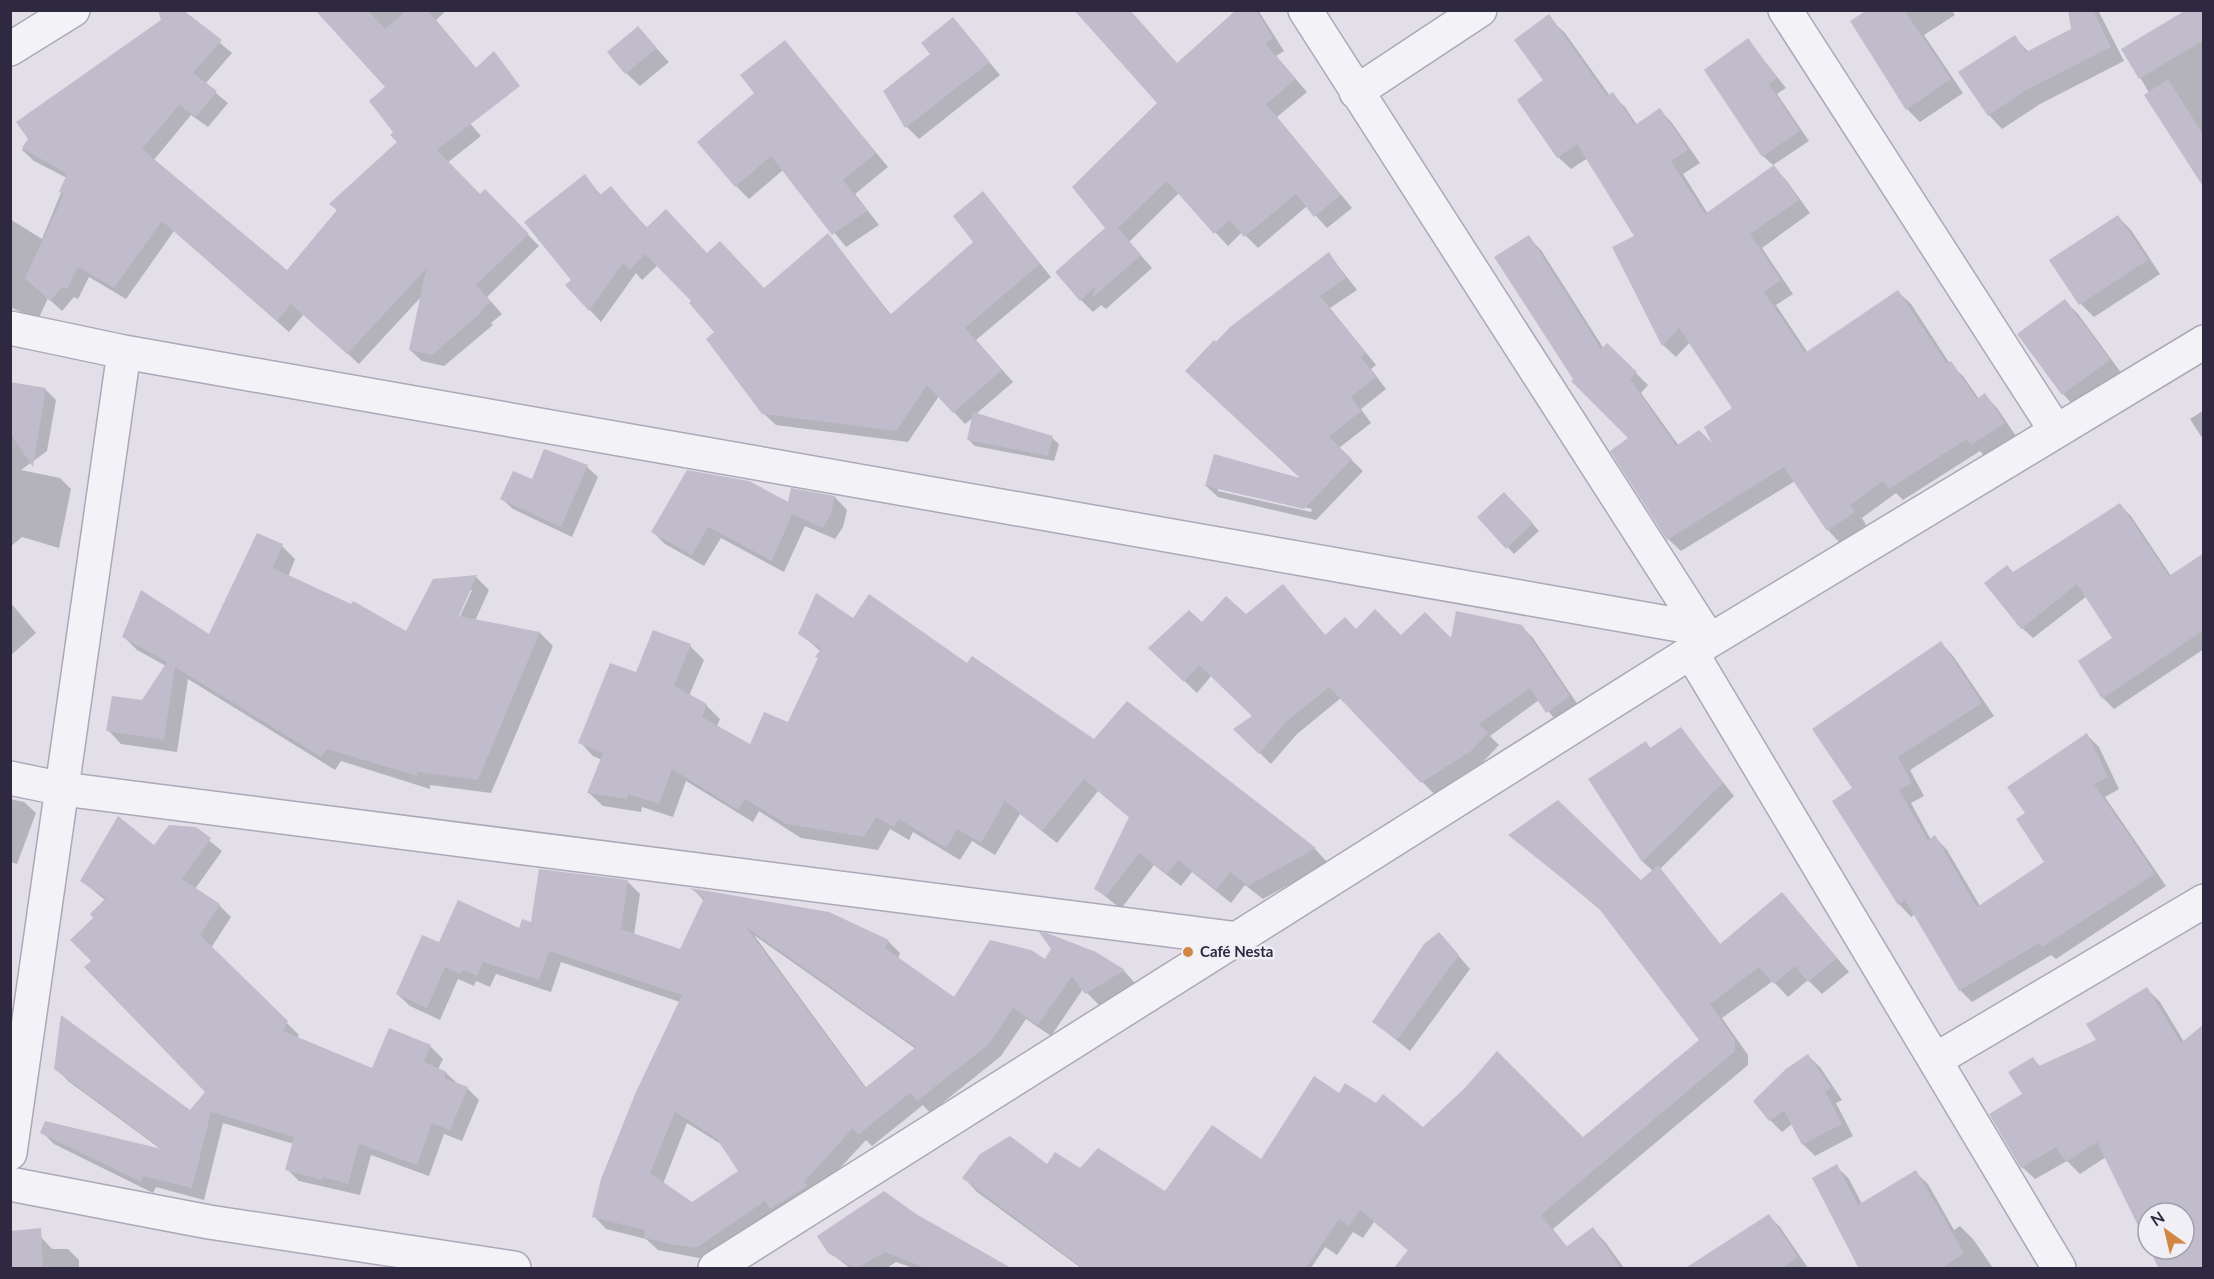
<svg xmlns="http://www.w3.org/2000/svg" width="2214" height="1279" viewBox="0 0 2214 1279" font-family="Lato,sans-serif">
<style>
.shadow{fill:#0003;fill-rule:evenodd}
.building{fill:#c0bccc;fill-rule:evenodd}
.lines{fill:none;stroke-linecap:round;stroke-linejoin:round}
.street-casing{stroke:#aca8b6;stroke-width:36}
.street{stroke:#f3f2f7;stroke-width:33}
.poi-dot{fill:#d18741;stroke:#f0eff6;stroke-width:2}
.labels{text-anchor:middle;stroke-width:5;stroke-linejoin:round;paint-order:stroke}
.poi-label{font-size:15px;font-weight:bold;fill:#2e2840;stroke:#f0eff6;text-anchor:start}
</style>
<rect width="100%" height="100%" fill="#e2dfe9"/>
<!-- shadow -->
<path class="shadow" d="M181 10 232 53 205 84 228 103 208 127 191 115 153 161 287 272 338 211 331 204 399 143 387 88 340 10H447L436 20 491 86 461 113 481 136 447 163 480 196 485 191 539 246 487 297 502 314 491 323 493 325 444 366 422 361 410 350 421 297 359 364 304 314 289 332 174 231 126 299 89 277 78 299 74 297 62 311 48 298 38 320 10 307V219L42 239 67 178 34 161 22 150 30 139Z
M1238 10H1258L1284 51 1276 56 1307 92 1277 117 1352 208 1327 228 1307 206 1258 248 1242 232 1228 246 1179 193 1129 242 1152 268 1106 309 1101 305 1093 312 1081 300 1107 228 1159 103 1178 65Z
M1870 10H1952L1955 15 1924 35 1963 93 1920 122 1907 109Z
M2070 10H2098L2124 61 2040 104 2002 129 1989 115 2014 37 2029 52 2072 30Z
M2204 10V184L2123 49Z
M953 19 1000 75 919 139 907 127 885 91 932 54Z
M1552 21 1565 33 1610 96 1612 94 1625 107 1637 125 1660 110 1672 123 1700 163 1683 174 1708 214 1774 167 1786 180 1810 213 1762 248 1793 294 1776 305 1808 353 1898 292 1911 304 1950 364 1963 376 1979 399 1985 395 1997 408 2016 436 1985 457 1980 451 1903 500 1896 493 1862 518 1866 525 1840 543 1828 530 1795 481 1681 551 1668 539 1630 438 1574 380 1528 237 1541 250 1604 349 1607 345 1648 385 1641 393 1679 446 1716 449 1735 408 1690 342 1676 357 1663 345 1614 248 1636 237 1588 158 1571 169 1558 157 1545 81Z
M638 28 669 62 640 86 626 73Z
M1748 40 1786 88 1777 94 1809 141 1773 165 1763 156Z
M785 42 888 167 855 194 879 225 846 247 783 170 749 199 736 186 757 93Z
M584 176 602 196 611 188 648 229 708 255 765 290 828 235 892 316 975 242 983 193 1051 277 976 340 1013 382 976 414 1052 438 1059 444 1054 461 975 446 969 440 974 417 965 424 939 396 908 442 776 425 763 413 716 333 693 301 658 265 642 280 636 273 601 322 567 285 573 280Z
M2118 217 2131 230 2160 274 2094 317 2081 304Z
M1329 254 1357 290 1330 308 1376 365 1371 369 1386 389 1361 409 1371 423 1339 448 1363 471 1316 520 1218 497 1206 486 1304 480 1216 344ZM1218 488 1312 509 1311 512 1218 491Z
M2065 301 2078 314 2122 374 2076 408 2063 394Z
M11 384 45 389 56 400 47 451 21 470 60 478 71 489 59 548 22 537 10 547Z
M2204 410V441L2190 419Z
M587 467 598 477 572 537 513 509 502 499Z
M792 490 835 497 847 510 843 527 835 539 805 526 784 572 721 538 704 566 665 544 653 532 789 504Z
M1511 500 1539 531 1514 554 1479 517Z
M2120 505 2131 516 2171 576 2204 558V649L2114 709 2103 698 2080 661 2114 639 2087 596 2033 638 2022 628Z
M282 546 295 559 288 577 407 633 476 577 489 590 475 621 540 633 553 646 491 793 430 785V789L341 761 335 770 188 679 177 752 121 744 108 730 143 702 166 666 137 650 123 636H210ZM468 590H472L457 623 454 622Z
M1283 586 1326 636 1356 631 1452 641 1521 626 1533 638 1580 708 1558 723 1539 700 1490 736 1499 745 1483 762 1434 794 1341 698 1297 734 1271 764 1236 730 1254 716 1212 675 1197 693 1150 648 1202 624 1246 616Z
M10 602 36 633 10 656Z
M854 620 968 665 1094 741 1127 703 1315 849 1328 863 1263 899 1245 885 1231 903 1192 872 1181 886 1154 865 1121 909 1096 889 1130 818 1098 791 1057 843 1020 814 995 855 972 841 960 860 913 832 909 840 890 829 878 850 801 838 759 811 753 822 686 781 673 817 642 807 641 812 603 806 589 793 602 760 593 756 580 742 637 674 690 646 704 660 689 696 706 705 720 719 717 726 751 746 789 724 819 658 821 652 800 633Z
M1941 643 1953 656 1994 716 1910 770 1924 796 1911 803 1931 840 1935 837 1947 850 1980 906 2046 862 2027 814 2087 735 2099 747 2119 789 2105 797 2166 886 2056 959 2051 955 1972 1002 1960 990 1915 914 1911 917 1899 904 1834 801 1854 788Z
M1681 729 1734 796 1660 869 1721 945 1782 894 1849 972 1822 994 1808 980 1788 997 1773 981 1722 1018 1748 1055V1065L1553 1229 1567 1247 1593 1229 1606 1243 1624 1268H1395L1409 1251 1374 1222 1363 1238 1353 1232 1337 1255 1325 1247 1311 1268H1081L977 1192 964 1178 1047 1166 1081 1170 1166 1193 1261 1161 1339 1095 1377 1105 1423 1129 1583 1139 1701 1040 1603 912 1510 835 1641 882 1653 871 1643 862 1591 780 1645 743 1652 749Z
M10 799 24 802 36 813 17 864 10 862Z
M195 829 222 851 195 889 219 905 231 917 211 948 299 1035 297 1039 373 1070 390 1030 431 1047 443 1059 438 1069 446 1073 458 1084 467 1088 479 1100 462 1141 444 1134 429 1176 371 1155 360 1195 299 1181 287 1169 294 1144 223 1123 204 1200 156 1187 153 1193 54 1144 42 1132 162 1150 68 1081 56 1068 190 1112 207 1092 93 961 95 918 105 900 82 881Z
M627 881 640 894 634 935 681 950 704 901 694 890 888 941 900 953 898 959 955 999 1045 961 1095 953 1124 971 1135 983 1099 1005 1083 989 1051 1036 1026 1019 1001 1056 930 1113 923 1105 872 1146 866 1140 815 1195 709 1260 658 1250 646 1239 606 1229 594 1216 680 1002 561 962 551 992 496 974 490 987 476 981 474 986 458 979 440 1020 410 1006 397 994 440 944 520 930ZM754 935 916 1049 867 1089ZM687 1123 724 1146 741 1171 692 1204 663 1184Z
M1451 947 1470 969 1410 1051 1374 1022 1423 949Z
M2147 989 2160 1002 2184 1042 2204 1268 2151 1249H2184V1213H2148V1243L2106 1157 2080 1174 2067 1161 2035 1179 2022 1167 2024 1094 2032 1059 2041 1067 2098 1041Z
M1808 1056 1820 1067 1842 1100 1836 1103 1853 1136 1815 1156 1803 1144 1792 1124 1782 1132 1770 1120Z
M1836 1166 1849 1179 1862 1204 1915 1172 1928 1184 1954 1230 1960 1226 1973 1239 1993 1268H1861Z
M915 1216 1010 1268H913L896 1262 887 1268H850L829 1252Z
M1769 1216 1780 1227 1808 1268H1688Z
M41 1237 52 1249H68L79 1260V1268H10Z"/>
<!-- building -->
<path class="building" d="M158 10H183L222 40 193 73 217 91 196 117 179 105 142 149 287 270 337 210 329 204 397 142 390 135 393 132 369 101 385 87 315 10H367L385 29 407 10H427L476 68 494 51 520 86 437 150 480 194 485 189 529 234 476 285 491 302 481 310 482 312 432 355 409 350 426 269 347 354 291 304 277 321 162 221 114 288 78 267 67 289 62 287 50 301 25 278 64 194 59 192 67 174 22 148 28 139 16 122 161 20Z
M1074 10H1130L1177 63 1236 10H1256L1273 38 1265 43 1296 79 1266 104 1341 195 1314 217 1296 194 1244 237 1230 220 1214 234 1167 181 1118 228 1141 255 1092 298 1096 286 1080 301 1055 272 1105 228 1072 187 1157 103Z
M1867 10H1904L1951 79 1906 110 1850 21Z
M2068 10H2093L2111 47 2026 90 1988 116 1958 72 2015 35 2026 52 2071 29Z
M2186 10H2204V40L2139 79 2121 49Z
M1549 14 1607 96 1613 92 1635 125 1660 108 1688 150 1671 161 1705 214 1774 165 1799 200 1750 234 1781 280 1764 292 1805 353 1898 290 1947 364 1951 361 1977 399 1985 393 2005 423 1971 445 1967 439 1889 489 1883 481 1850 505 1855 512 1827 531 1784 467 1667 540 1610 451 1628 438 1571 381 1573 379 1494 257 1529 235 1601 349 1607 343 1637 372 1630 379 1676 446 1699 430 1712 443 1704 427 1732 408 1679 328 1662 346 1612 247 1634 236 1577 144 1557 158 1517 100 1543 80 1514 40Z
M953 17 990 62 905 128 883 91 930 54 921 43Z
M638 26 657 48 625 74 607 52Z
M1748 38 1777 78 1769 84 1800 131 1762 157 1704 70Z
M785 40 876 153 843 180 867 211 832 235 771 156 735 187 697 142 754 93 740 75Z
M2168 79 2204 136V188L2144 95Z
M585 174 600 195 611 186 646 228 666 209 707 253 720 241 764 288 828 233 890 315 973 242 953 216 983 191 1040 264 965 328 1002 370 953 413 927 385 896 431 762 414 706 339 714 332 689 303 691 301 645 254 630 270 623 263 589 311 565 285 571 280 524 222Z
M2118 215 2148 260 2079 305 2049 260Z
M1329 252 1346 278 1320 296 1366 353 1361 357 1376 377 1351 397 1361 411 1329 437 1352 459 1304 509 1205 486 1214 454 1300 478 1185 371 1214 340 1216 342 1230 327Z
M2065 299 2110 360 2062 395 2017 334Z
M10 382 46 388 33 467 10 433Z
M973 412 1053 436 1048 456 967 440Z
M544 449 588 465 561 527 500 499 513 471 532 479Z
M687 470 749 481 788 502 791 488 835 496 831 514 823 528 792 514 772 561 708 527 692 555 651 532Z
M1504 492 1533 523 1506 549 1477 517Z
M2120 503 2169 576 2204 553V630L2102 699 2078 661 2112 638 2077 584 2021 629 1984 583 2007 565 2013 572Z
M257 533 283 544 273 568 351 604 353 601 406 631 433 579 477 575 459 616 540 632 478 780 417 772V776L327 749 321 757 175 667 164 740 106 731 112 696 142 700 167 662 122 637 141 590 209 634Z
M1283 584 1325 635 1345 617 1356 629 1375 609 1401 635 1425 612 1451 638 1456 611 1522 625 1570 696 1546 713 1530 688 1479 724 1488 733 1471 751 1421 783 1329 687 1285 723 1259 754 1233 729 1252 716 1199 665 1184 682 1148 648 1189 610 1202 622 1226 596 1246 614Z
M816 593 853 618 869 594 967 663 972 656 1094 739 1127 701 1316 848 1248 886 1230 872 1216 890 1178 860 1167 874 1139 853 1106 896 1094 889 1129 817 1084 779 1042 831 1005 801 981 843 957 829 946 848 899 819 894 827 876 817 864 837 786 824 745 799 738 810 672 769 659 804 628 794 627 799 587 793 603 753 578 743 610 663 636 672 653 630 691 644 674 686 707 704 702 717 750 744 764 712 788 722 818 658 815 657 821 649 798 634Z
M1941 641 1982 703 1898 757 1912 783 1899 790 1928 840 1935 835 1977 907 2044 862 2016 819 2025 813 2007 787 2087 733 2108 777 2094 784 2155 874 2042 947 2039 943 1959 991 1905 900 1898 905 1832 801 1852 788 1812 729Z
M1681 727 1723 783 1642 862 1588 779 1646 741 1650 748Z
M1558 800 1641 880 1658 865 1720 944 1782 892 1837 958 1808 982 1795 966 1774 984 1759 967 1710 1004 1735 1040V1051L1541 1215 1566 1247 1593 1227 1621 1269H1393L1408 1250 1360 1210 1349 1226 1339 1219 1305 1269H1084L962 1178 980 1154 1010 1136 1047 1164 1055 1152 1080 1168 1098 1148 1165 1191 1212 1125 1261 1159 1314 1076 1339 1093 1345 1083 1376 1103 1383 1094 1423 1127 1465 1088 1497 1051 1583 1137 1699 1040 1597 906 1508 835Z
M118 816 154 845 169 825 196 827 211 838 182 879 220 904 200 935 288 1021 283 1031 372 1068 389 1028 431 1045 424 1062 447 1072 444 1078 468 1087 450 1130 432 1123 417 1165 359 1144 348 1184 323 1177 322 1180 285 1170 294 1137 211 1112 192 1188 143 1176 141 1182 40 1133 45 1121 162 1149 54 1069 61 1015 190 1110 205 1092 84 967 91 961 70 940 93 918 90 914 106 898 80 881Z
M539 869 628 880 621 929 680 949 704 898 690 888 829 912 889 940 885 948 954 997 990 940 1031 950 1045 959 1051 949 1039 932 1047 933 1096 952 1125 970 1085 994 1072 976 1038 1025 1013 1008 989 1044 917 1101 910 1093 858 1135 853 1128 804 1182 807 1186 770 1209 765 1201 696 1248 675 1245 644 1238 645 1230 592 1217 601 1179 636 1092 682 995 549 951 539 980 483 962 477 976 463 970 461 974 445 967 427 1008 396 994 422 935 439 942 458 900 519 928 522 919 531 922ZM746 927 916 1047 865 1088ZM675 1112 717 1139 738 1171 692 1202 650 1173Z
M1439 932 1459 955 1397 1040 1372 1022 1424 944Z
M2147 987 2181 1043 2204 1024V1269H2159L2149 1249H2184V1213H2148V1246L2097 1142 2066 1162 2056 1147 2021 1168 1989 1114 2022 1094 2008 1072 2033 1057 2039 1066 2096 1040 2086 1024Z
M1808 1054 1831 1088 1825 1091 1842 1124 1802 1145 1784 1111 1769 1121 1753 1101 1786 1069Z
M1837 1164 1858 1205 1916 1170 1964 1253 1941 1269H1859L1812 1178Z
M884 1191 916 1214 1013 1269H928L885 1252 856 1269 828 1253 817 1236Z
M1769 1214 1798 1257 1781 1269H1684Z
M41 1228 43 1269H10V1231Z"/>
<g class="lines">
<!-- street casing -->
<g class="street-casing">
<path id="street" d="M1305 10 1702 629 1691 652 2059 1268
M1785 10 2056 431
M10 49 73 10
M1356 92 1480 10
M10 328 124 352 1702 629
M10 778 63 789 1239 939
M1935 1060 2204 901
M10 1153 124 352
M10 1184 209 1222 514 1268
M715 1268 1691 652 2204 342"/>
</g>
<!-- street -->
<use href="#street" class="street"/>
</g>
<!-- markers -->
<circle class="poi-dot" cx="1188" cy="952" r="6"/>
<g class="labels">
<!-- poi labels -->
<g class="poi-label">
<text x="1200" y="957">Café Nesta</text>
</g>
</g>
<!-- border -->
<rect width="2214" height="1279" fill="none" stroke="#2e2840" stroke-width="24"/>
<!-- north arrow -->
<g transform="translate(2166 1231) rotate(326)"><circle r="28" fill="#f0eff6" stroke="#a29fad" stroke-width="1.5"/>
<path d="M0-4.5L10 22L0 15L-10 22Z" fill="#d18741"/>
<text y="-9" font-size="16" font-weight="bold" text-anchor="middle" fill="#2e2840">N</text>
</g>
</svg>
